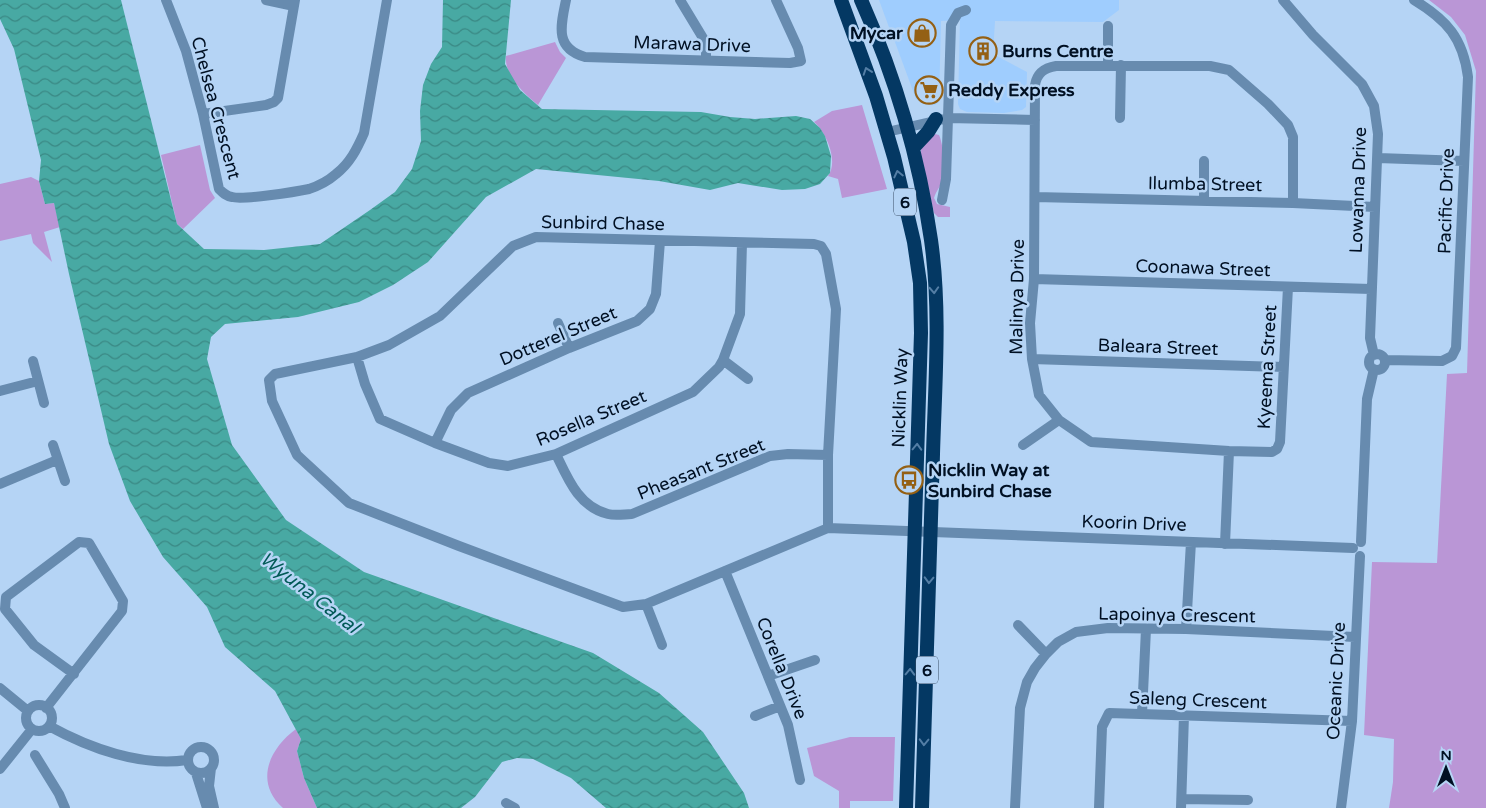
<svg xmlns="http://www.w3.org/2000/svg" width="1486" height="808" viewBox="0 0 1486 808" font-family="'Varela Round',sans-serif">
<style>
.built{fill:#9fcdfe}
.green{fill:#ba96d6}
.water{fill:url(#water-waves)}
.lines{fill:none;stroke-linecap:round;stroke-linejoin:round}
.minor{stroke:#678baf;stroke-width:10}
.highway{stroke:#043863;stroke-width:14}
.oneway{stroke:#547ea5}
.labels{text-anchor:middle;stroke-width:5;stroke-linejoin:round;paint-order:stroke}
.shield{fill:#b5d4f5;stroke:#364b62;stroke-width:1}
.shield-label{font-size:16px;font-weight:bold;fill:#001023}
.poi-label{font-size:18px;font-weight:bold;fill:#001023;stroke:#b5d4f5;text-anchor:start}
.street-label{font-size:18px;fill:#001023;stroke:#b5d4f5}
.water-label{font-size:19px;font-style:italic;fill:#025a57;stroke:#b5d4f5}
</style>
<defs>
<pattern id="water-waves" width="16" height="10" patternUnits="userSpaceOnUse" patternTransform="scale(1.25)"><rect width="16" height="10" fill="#48a9a3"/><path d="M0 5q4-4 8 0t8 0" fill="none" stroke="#3a8884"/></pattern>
</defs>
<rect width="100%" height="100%" fill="#b5d4f5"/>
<!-- built -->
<path class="built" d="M879 0H1119V10L1103 22 995 21 993 54 1027 72 1026 107 1022 110 1004 113 967 112 960 109 958 104 960 20 941 21 939 102 935 105 923 104 916 99 892 34 894 30 901 28 890 30Z"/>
<!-- green -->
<path class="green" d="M1429 0H1486V808H1389L1393 782 1394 739 1364 735 1372 562 1437 563 1447 374 1467 373 1476 71 1465 35 1451 17Z
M555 42 560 52 566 58 538 105C524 93 504 76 506 56Z
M862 105 887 189 842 198 838 179 828 176C839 161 826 132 814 122L832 111Z
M935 134 939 135C943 143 946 170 943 179 941 186 936 191 934 198L937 204 950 207V217H938L934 213 921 157V146Z
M200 145 210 190 215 198 183 229 177 224 161 155Z
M31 177 39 181 45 204 54 203 60 227 44 232 52 262 33 243 31 234 0 241V184Z
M296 729 301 739 297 751 304 778 317 808H283C254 782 269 749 296 729Z
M850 737H895L893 801H850V808H839V791L814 776 807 748Z"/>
<!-- water -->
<path class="water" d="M0 0H121L177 224 204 249 264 250 320 244 370 210 395 192 412 169 421 141 420 111 423 85 431 64 442 47 443 0H511L505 64 520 90 542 109 701 112 730 117 755 119 796 116 810 119 820 128 825 136 831 156 830 173 820 184 805 189 782 190 738 183 710 190 659 181 536 169 486 197 428 262 393 285 359 302 298 317 225 324 211 337 207 359 232 445 286 520 364 572 593 653 659 693 703 732 744 793 749 808H606L571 778 533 759 517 758 502 762 475 797 461 808H317L304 778 297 751 301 739 275 691 225 647 207 607 163 557 130 501 109 444 69 274 54 203 45 204 39 181 41 160 14 49 0 19Z"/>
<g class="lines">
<!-- minor -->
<path class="minor" d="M166 0 186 51 203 114 219 189C223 193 226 196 232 197 243 200 295 192 309 189 318 186 328 181 336 174 350 163 357 149 364 133L387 0
M266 0 294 6
M566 0C561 25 554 48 585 57L790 63 801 61 798 48 776 0
M680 0 706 43V60
M1283 0 1313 35 1362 84 1374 106 1378 134 1370 338 1374 355
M1108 65V26
M203 114 266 105 274 102 278 98 295 0
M1120 118 1121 65
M887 132 948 118 1035 120
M1378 158 1464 161
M1204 161V201
M1035 197 1293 203 1375 207
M942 200 946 179 951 25 958 13 966 10
M1034 279 1371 289
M1288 287 1280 442 1277 449 1272 452 1229 451 1091 442 1059 420 1039 395 1032 359 1030 323 1034 279 1035 85C1037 73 1044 68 1056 66H1210L1229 70 1268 104 1288 125 1293 137V203
M558 323 569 348
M1369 362a8 8 0 1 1 16 0a8 8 0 1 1-16 0Z
M357 357 365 384 380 419 435 443 489 463 508 466 556 454 693 392 719 367 723 360 740 314 742 243
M1032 359 1283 367
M723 360 748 379
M1385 360 1442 361 1452 356 1456 348 1468 77C1463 38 1447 20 1414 0
M33 361 44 403
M0 391 38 381
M435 443 451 410 468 393 569 348 637 321 650 309 656 294 660 241
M53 445 65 481
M1023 445 1059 420
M556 454C568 479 579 507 608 514 616 516 625 514 632 514L770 456 788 454 828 455
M0 484 57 460
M828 528V455L836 309 826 254 821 246 814 244 536 237 513 246 440 316 389 345 357 357 275 374 269 380 272 401 297 455 349 503 459 546 623 607 646 604 828 528 1353 548
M1361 542 1367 399 1374 369
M1225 544 1229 451
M725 571 788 725 800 780
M646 604 662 645
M1018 625 1046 654
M1186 629 1191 542
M768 676 815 660
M0 688 28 711
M26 718a13 13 0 1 1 26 0a13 13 0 1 1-26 0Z
M46 708 122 611 123 601 89 543 79 542 6 597 5 609 34 645 74 674
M1142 714 1146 629
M755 716 780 706
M49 726C89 748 141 767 187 760
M188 760a13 13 0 1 1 26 0a13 13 0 1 1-26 0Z
M35 755 59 794 65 808
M211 768 209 786 214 808
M0 769 32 729
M196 773 207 808
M1182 799 1248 800
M506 803 515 808
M1015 808 1020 708 1027 682 1035 668 1046 654 1058 642 1076 632 1108 628 1186 629 1355 637
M1099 808 1102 727 1109 713 1352 721
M1181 808 1184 715
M1341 808 1352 721 1360 556"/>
<!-- highway -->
<path class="highway" d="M841 0 876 96 894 157 914 242 920 283 921 333 906 808
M861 0C895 76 919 157 931 240 941 311 935 383 933 454 930 572 926 690 922 808
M913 148 928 132 936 119"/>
</g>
<!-- one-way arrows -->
<defs><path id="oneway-chevron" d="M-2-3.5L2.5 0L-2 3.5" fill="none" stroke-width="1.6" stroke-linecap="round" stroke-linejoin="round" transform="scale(1.25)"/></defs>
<g class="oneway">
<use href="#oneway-chevron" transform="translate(867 71) rotate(-109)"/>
<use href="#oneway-chevron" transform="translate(898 174) rotate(-103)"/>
<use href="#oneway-chevron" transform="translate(934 290) rotate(87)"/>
<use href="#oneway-chevron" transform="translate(917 447) rotate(-88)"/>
<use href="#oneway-chevron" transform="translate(929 580) rotate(92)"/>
<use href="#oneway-chevron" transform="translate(910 672) rotate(-88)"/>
<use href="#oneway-chevron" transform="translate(924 742) rotate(92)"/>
</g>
<!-- icons -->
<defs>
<g id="shop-ring" transform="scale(1.4375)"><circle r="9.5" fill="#b5d4f5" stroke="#946014" stroke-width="1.5"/><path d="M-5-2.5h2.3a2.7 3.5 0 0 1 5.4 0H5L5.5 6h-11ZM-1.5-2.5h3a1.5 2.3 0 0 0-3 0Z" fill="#946014"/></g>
<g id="building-ring" transform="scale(1.4375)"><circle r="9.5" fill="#b5d4f5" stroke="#946014" stroke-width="1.5"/><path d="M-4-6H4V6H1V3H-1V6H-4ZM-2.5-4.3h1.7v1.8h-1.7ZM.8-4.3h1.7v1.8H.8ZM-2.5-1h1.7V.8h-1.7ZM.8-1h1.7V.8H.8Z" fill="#946014"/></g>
<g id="supermarket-ring" transform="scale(1.4375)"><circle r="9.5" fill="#b5d4f5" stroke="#946014" stroke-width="1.5"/><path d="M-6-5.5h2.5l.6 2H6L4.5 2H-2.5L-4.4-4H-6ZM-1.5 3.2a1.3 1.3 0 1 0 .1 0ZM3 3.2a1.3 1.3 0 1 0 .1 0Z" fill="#946014"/></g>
<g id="bus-ring" transform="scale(1.4375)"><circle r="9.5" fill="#b5d4f5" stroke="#946014" stroke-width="1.5"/><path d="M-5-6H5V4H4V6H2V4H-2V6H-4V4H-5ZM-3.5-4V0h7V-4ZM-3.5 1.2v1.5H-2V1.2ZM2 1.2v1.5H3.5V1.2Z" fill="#946014"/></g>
</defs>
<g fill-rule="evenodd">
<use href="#shop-ring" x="922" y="33"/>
<use href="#building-ring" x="983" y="51"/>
<use href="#supermarket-ring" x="929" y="90"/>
<use href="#bus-ring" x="909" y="480"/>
</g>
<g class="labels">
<!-- shield labels -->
<g class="shield">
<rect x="894" y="188.5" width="22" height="27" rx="4"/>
<rect x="916" y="656.5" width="22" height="27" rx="4"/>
</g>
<g class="shield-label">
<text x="905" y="208">6</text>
<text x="927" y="676">6</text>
</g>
<!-- poi labels -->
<g class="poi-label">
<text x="903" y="39" text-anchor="end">Mycar</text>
<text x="1002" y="57">Burns Centre</text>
<text x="948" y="96">Reddy Express</text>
<text x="928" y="476">Nicklin Way at<tspan x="928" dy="21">Sunbird Chase</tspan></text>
</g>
<!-- street labels -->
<g class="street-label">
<text transform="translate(692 44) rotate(2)" y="6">Marawa Drive</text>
<text transform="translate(216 108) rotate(75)" y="6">Chelsea Crescent</text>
<text transform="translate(1205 184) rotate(1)" y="6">Ilumba Street</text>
<text transform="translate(1358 190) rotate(-88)" y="6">Lowanna Drive</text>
<text transform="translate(1446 201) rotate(-88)" y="6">Pacific Drive</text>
<text transform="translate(603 223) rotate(1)" y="6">Sunbird Chase</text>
<text transform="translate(1203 268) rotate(2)" y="6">Coonawa Street</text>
<text transform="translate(1017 297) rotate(-89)" y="6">Malinya Drive</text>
<text transform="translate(558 336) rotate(-23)" y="6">Dotterel Street</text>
<text transform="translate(1158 347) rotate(2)" y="6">Baleara Street</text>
<text transform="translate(1267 367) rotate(-87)" y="6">Kyeema Street</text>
<text transform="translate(900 398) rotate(-88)" y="6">Nicklin Way</text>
<text transform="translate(591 418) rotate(-23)" y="6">Rosella Street</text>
<text transform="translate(701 469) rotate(-22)" y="6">Pheasant Street</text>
<text transform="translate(1134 523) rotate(2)" y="6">Koorin Drive</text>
<text transform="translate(1177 615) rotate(1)" y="6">Lapoinya Crescent</text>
<text transform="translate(782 668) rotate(68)" y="6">Corella Drive</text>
<text transform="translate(1336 681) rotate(-87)" y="6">Oceanic Drive</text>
<text transform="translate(1198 700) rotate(2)" y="6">Saleng Crescent</text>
</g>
<!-- water labels -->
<g class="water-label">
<text transform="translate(310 592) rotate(38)" y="7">Wyuna Canal</text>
</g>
</g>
<!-- north arrow -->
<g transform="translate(1446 768)" stroke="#b5d4f5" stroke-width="4" paint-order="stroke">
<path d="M0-4L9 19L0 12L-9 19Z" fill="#001023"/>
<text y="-8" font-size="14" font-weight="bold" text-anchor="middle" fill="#001023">N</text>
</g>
</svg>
